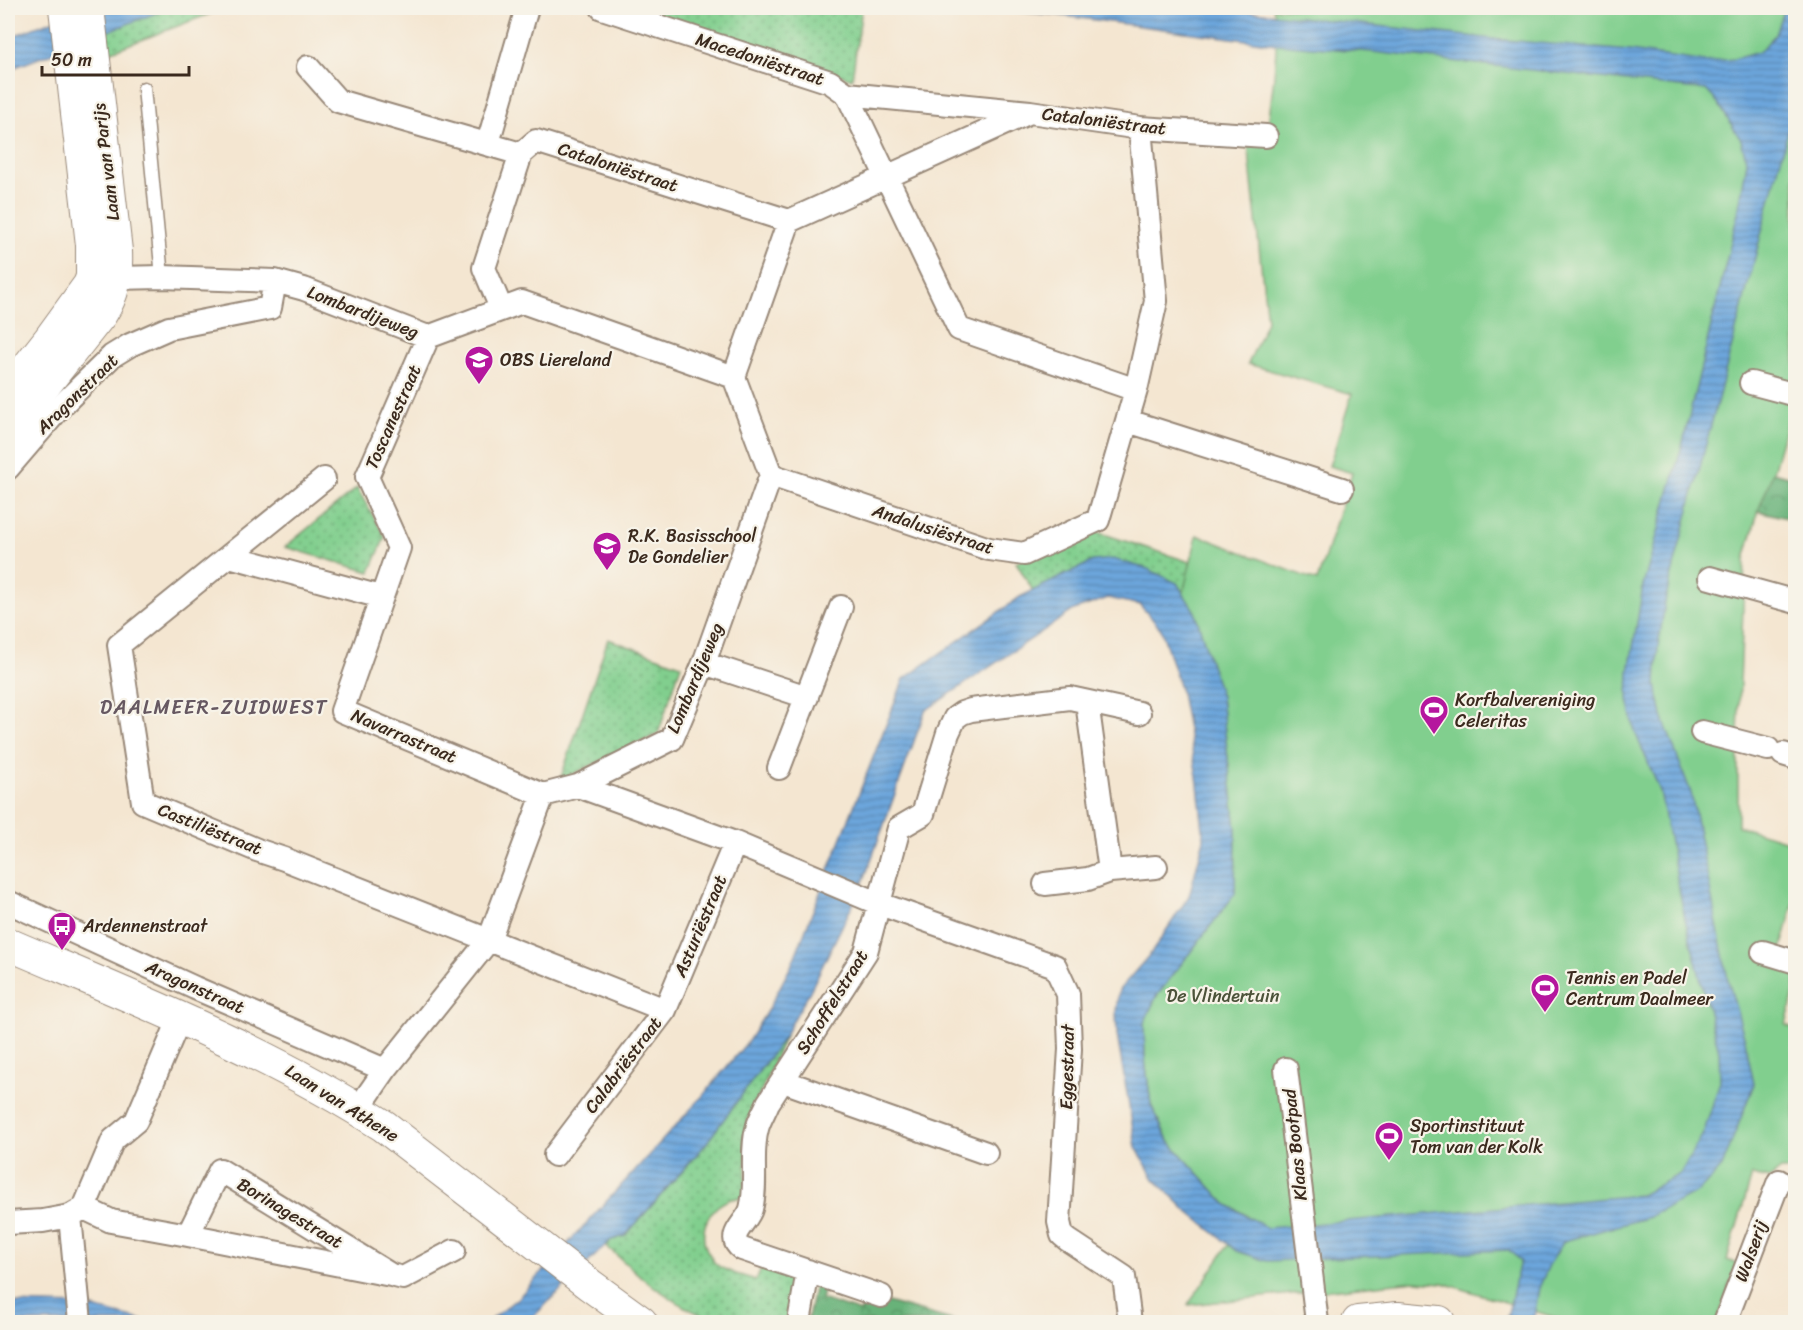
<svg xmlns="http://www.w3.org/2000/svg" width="1803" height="1330" viewBox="0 0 1803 1330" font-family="Sriracha,sans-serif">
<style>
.grass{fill:url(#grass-dots);stroke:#5e7c56;stroke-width:1.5}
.forest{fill:url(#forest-crowns);stroke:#526e4c;stroke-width:1.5}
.green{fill:#81cf8e;stroke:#5e7c56;stroke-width:1.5}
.water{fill:url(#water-rules);stroke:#54687d;stroke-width:1.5}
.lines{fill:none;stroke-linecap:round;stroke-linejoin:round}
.lane-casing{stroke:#988878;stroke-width:15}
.street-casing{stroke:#988878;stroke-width:26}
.secondary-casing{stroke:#988878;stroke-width:34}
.lane{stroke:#fff;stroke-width:12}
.street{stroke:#fff;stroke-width:22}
.secondary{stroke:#fff;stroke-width:32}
.labels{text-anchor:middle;stroke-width:4.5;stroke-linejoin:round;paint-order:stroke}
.street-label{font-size:18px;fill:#3b2a1e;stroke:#f7f3e8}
.poi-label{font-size:18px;fill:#3b2a1e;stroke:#f7f3e8;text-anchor:start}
.park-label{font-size:18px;fill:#4c533a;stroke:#f7f3e8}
.neighbourhood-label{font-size:20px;letter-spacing:1.5px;fill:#665861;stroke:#f7f3e8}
</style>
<defs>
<pattern id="grass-dots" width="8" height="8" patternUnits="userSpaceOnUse" patternTransform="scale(1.5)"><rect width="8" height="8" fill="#81cf8e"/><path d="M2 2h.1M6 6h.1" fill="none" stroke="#6ba873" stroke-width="1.8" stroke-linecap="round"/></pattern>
<pattern id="forest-crowns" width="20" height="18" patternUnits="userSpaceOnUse" patternTransform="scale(1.5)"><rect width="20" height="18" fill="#68b279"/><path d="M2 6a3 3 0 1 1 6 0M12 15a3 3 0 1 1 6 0" fill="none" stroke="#579163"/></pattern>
<pattern id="water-rules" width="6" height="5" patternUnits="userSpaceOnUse" patternTransform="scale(1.5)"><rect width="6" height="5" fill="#6ca6dc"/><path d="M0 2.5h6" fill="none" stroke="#5a87b2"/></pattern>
</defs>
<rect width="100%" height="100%" fill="#f7f3e8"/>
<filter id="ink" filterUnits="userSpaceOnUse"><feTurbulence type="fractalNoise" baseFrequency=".0167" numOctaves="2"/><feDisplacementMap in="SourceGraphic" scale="12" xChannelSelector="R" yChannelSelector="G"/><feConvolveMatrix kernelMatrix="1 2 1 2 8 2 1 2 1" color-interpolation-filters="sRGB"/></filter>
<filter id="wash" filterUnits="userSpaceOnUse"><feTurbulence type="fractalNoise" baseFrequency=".008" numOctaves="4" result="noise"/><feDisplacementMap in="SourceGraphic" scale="24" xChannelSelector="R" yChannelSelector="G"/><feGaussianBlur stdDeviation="1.35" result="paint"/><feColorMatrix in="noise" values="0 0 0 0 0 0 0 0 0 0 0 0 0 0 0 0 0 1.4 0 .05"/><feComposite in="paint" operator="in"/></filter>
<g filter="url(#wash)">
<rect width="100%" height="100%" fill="#f4e6d1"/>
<!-- grass -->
<path class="grass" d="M169 8H225L107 53 105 32Z
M635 8H862L852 79Z
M357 488 385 537 370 572 285 547Z
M1082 527 1249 581 1235 608 1183 594 1177 583 1093 561 1033 591 1016 562Z
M608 639 681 665 658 734 560 780Z
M786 1034 747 1123 745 1198C716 1195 694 1227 708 1252 711 1256 713 1262 716 1264 727 1273 744 1276 756 1280L762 1266 792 1276V1291L786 1322H715L683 1306 647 1282 606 1246 611 1240 625 1236 705 1145Z"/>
<!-- forest -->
<path class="forest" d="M1773 472 1795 478V520L1758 511 1745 559 1717 539 1763 497Z
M815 1284 825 1286 821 1299 861 1312 866 1296 959 1322H807Z"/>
<!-- green -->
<path class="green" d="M1273 8H1795V394L1773 472 1758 511 1745 559 1738 734V826L1795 843V898L1781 950 1795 971V989L1786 1025 1795 1029V1170H1781L1769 1179 1752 1175 1727 1260 1737 1264 1717 1322H1570L1443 1283 1415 1281 1188 1305 1248 1216 1226 1204 1168 1140 1151 1105 1145 1060 1144 1023 1156 997 1235 893 1236 829 1221 697 1195 612 1183 594 1197 535 1317 581 1352 473 1329 466 1352 394 1248 364 1267 321 1248 145 1266 139C1270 108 1282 35 1273 8Z"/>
<!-- water -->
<path class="water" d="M85 8H169L8 70V38Z
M976 8H1220L1494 39 1630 51 1706 62 1734 59 1759 52 1775 35 1784 8H1795V105L1666 597 1658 647 1656 685 1662 716 1691 793 1728 980 1745 1040 1754 1084 1722 1167 1698 1192 1649 1217 1564 1241 1549 1265 1539 1288 1533 1322H1506L1520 1261 1509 1250 1267 1261 1237 1251 1187 1211 1154 1179 1136 1147 1117 1035 1116 1011 1119 990 1152 952 1189 896 1204 839 1197 776 1180 688 1161 629 1140 605 1108 598 1074 610 925 711 861 888 810 991 782 1040 705 1145 625 1236 611 1240 528 1322H488L519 1297 701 1098 749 1040 769 1008 792 964 904 679 1020 597 1093 561 1113 559 1148 569 1177 583 1195 612 1221 697 1236 829 1235 894 1156 997 1144 1023 1145 1060 1151 1105 1168 1140 1226 1204 1267 1228 1641 1195 1680 1174 1704 1132 1720 1081 1719 1051 1685 919 1660 791 1635 732 1628 699 1629 672 1643 586 1683 442 1738 213 1747 162 1741 140 1718 103 1706 90 1373 52 1276 44 1057 15Z
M8 1303 81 1305 149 1322H8Z"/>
</g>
<g filter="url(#ink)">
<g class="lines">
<!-- lane casing -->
<g class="lane-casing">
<path id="lane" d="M144 88 162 277"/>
</g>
<!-- street casing -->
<g class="street-casing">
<path id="street" d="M602 8 830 82 847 94 959 329 1136 390
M308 67 338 101 521 154 484 268 501 308
M847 94 1030 112 1140 128 1266 136
M488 143 527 8
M521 154 536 141 789 221 1030 112
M116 278 162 277 275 281 304 289 428 337 522 302 734 377
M428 337 367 477 399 548 342 711 543 795
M1751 383 1796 395
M1128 421 1342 489
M8 468 62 405 112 356 130 345 169 328 270 308 275 281
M771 475 989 549 1024 554 1098 520 1136 390 1156 301 1140 128
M324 479 119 645 143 802 257 850 284 859 665 1010
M229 556 381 597
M1710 578 1796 602
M704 663 807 697
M1087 702 1110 871
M1702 732 1768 749
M1783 754 1796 758
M779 768 841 607
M578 786 735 843 880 904 1055 966 1068 994 1070 1049 1059 1222 1062 1235 1068 1240 1124 1277 1130 1322
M1045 884 1088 879 1110 871 1156 867
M8 902 195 988 385 1070
M1763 952 1796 962
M1286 1069 1317 1322
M783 1081 986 1153
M358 1109 385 1070 489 940 543 795 578 786 672 739 704 663 771 475 734 377 789 221
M555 1155 665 1010 735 843
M84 1208 111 1221 188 1235 220 1170 391 1275 188 1235
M70 1216 80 1322
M8 1223 43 1221 70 1216 84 1208 113 1140 136 1121 180 1018
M391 1275 403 1278 454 1251
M881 1296 742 1249C724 1236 747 1223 751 1209 758 1184 750 1154 757 1129 759 1120 765 1111 768 1103L866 952 899 828 923 814 948 733 955 718 962 713 971 710 1070 698 1139 713
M799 1322 808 1271
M1725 1322 1779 1181"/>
</g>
<!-- secondary casing -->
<g class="secondary-casing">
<path id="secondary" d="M8 392 49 340 89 285 92 277V245L65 8
M8 431 101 314C114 294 117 275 116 251L88 8
M8 944C136 999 266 1050 384 1126L590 1285 641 1322
M1358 1322 1398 1318 1439 1322"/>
</g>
<!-- lane -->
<use href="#lane" class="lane"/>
<!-- street -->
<use href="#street" class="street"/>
<!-- secondary -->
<use href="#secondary" class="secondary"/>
</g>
</g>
<!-- icons -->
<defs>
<g id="school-pin" transform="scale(1.5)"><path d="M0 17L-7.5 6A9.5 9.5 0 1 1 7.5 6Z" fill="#b5179e" stroke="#f7f3e8"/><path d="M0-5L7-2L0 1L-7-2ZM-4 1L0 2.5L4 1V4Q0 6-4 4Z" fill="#fff"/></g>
<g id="stadium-pin" transform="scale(1.5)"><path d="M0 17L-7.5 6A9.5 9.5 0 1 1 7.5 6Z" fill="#b5179e" stroke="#f7f3e8"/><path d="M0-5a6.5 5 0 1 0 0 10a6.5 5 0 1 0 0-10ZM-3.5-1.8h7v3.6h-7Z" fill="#fff"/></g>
<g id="bus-pin" transform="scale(1.5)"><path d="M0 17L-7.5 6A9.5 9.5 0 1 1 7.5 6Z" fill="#b5179e" stroke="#f7f3e8"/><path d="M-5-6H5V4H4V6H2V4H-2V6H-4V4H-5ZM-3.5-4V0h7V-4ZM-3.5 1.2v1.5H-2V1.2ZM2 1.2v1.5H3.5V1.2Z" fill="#fff"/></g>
</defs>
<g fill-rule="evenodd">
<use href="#school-pin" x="479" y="360"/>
<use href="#school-pin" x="607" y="546"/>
<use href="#stadium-pin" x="1434" y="710"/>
<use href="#bus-pin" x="62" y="926"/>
<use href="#stadium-pin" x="1545" y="988"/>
<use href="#stadium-pin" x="1389" y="1136"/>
</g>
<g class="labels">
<!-- street labels -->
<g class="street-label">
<text transform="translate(760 59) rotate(18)" y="6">Macedoniëstraat</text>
<text transform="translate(1104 121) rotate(7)" y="6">Cataloniëstraat</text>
<text transform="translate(106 162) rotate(-97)" y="6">Laan van Parijs</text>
<text transform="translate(618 167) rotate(18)" y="6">Cataloniëstraat</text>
<text transform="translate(363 312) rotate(21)" y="6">Lombardijeweg</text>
<text transform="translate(77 394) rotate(-44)" y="6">Aragonstraat</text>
<text transform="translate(393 417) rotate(-66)" y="6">Toscanestraat</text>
<text transform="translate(933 529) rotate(18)" y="6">Andalusiëstraat</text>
<text transform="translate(695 678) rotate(-67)" y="6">Lombardijeweg</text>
<text transform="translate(404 736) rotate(23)" y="6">Navarrastraat</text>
<text transform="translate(210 829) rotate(22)" y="6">Castiliëstraat</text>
<text transform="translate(700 926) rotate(-67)" y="6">Asturiëstraat</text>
<text transform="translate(195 987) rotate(24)" y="6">Aragonstraat</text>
<text transform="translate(832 1002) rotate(-58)" y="6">Schoffelstraat</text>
<text transform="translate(623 1065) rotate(-53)" y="6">Calabriëstraat</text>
<text transform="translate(1067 1067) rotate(-89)" y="6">Eggestraat</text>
<text transform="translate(342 1103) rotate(32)" y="6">Laan van Athene</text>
<text transform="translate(1295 1145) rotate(-96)" y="6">Klaas Bootpad</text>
<text transform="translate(290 1213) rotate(31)" y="6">Borinagestraat</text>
<text transform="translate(1751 1251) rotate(-70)" y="6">Walserij</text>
</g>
<!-- poi labels -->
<g class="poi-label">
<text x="500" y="366">OBS Liereland</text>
<text x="628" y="542">R.K. Basisschool<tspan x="628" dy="21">De Gondelier</tspan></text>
<text x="1455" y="706">Korfbalvereniging<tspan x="1455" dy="21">Celeritas</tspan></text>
<text x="83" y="932">Ardennenstraat</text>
<text x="1566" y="984">Tennis en Padel<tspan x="1566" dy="21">Centrum Daalmeer</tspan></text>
<text x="1410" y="1132">Sportinstituut<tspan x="1410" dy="21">Tom van der Kolk</tspan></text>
</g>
<!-- park labels -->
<g class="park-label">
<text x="1223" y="1002">De Vlindertuin</text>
</g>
<!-- neighbourhood labels -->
<g class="neighbourhood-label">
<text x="214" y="714">DAALMEER-ZUIDWEST</text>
</g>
</g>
<!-- margin -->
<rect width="1803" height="1330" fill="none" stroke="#f7f3e8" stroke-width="30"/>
<!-- scale -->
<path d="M42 66v9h147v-9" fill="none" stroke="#3b2a1e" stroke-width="3"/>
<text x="51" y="66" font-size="18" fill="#3b2a1e" stroke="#f7f3e8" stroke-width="4.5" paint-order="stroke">50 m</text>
</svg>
